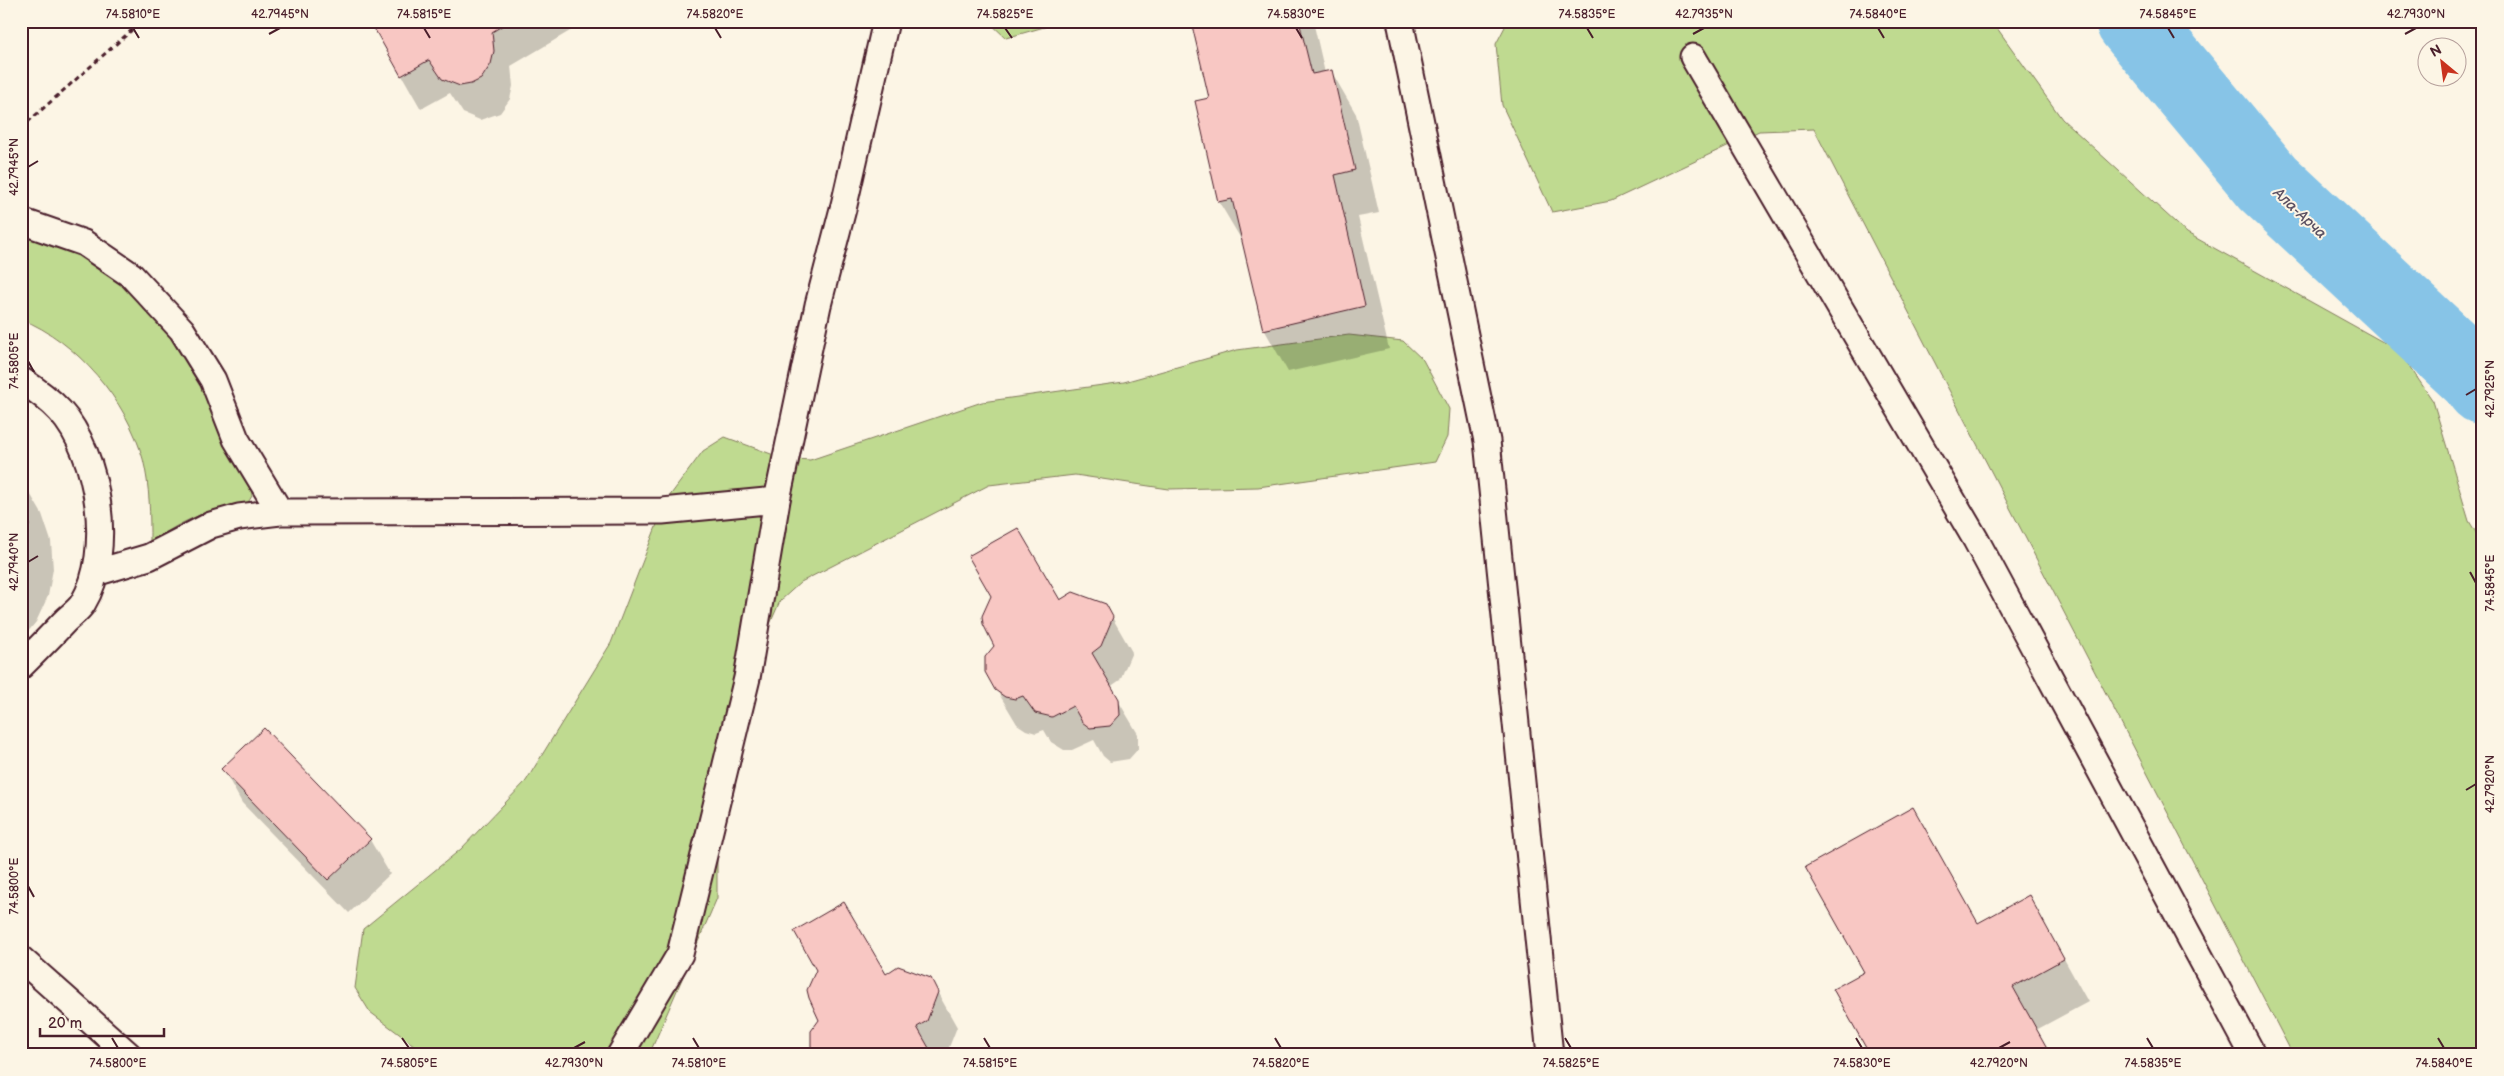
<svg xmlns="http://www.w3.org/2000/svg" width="2504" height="1076" viewBox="0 0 2504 1076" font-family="'Balsamiq Sans',sans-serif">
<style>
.green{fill:#bfda90;stroke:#847c5e}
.shadow{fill:#0003}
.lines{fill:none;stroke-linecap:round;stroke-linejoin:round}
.river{stroke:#87c4e7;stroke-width:75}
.building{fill:#f8c7c3;stroke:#4a1f2b}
.service-casing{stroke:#4a1f2b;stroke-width:29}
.path{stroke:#4a1f2b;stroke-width:3;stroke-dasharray:5 4;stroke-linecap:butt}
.service{stroke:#fcf5e5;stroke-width:25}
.ticks{fill:none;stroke:#4a1f2b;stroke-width:2}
.labels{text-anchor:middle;stroke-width:4;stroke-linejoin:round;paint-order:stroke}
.water-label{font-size:15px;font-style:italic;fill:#5c5163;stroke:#fcf5e5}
.neatline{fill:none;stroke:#4a1f2b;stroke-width:2}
.ticks-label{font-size:12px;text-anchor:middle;fill:#4a1f2b}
</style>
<rect width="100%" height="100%" fill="#fcf5e5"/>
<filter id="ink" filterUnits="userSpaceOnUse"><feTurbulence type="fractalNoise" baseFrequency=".02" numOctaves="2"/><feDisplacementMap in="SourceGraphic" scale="10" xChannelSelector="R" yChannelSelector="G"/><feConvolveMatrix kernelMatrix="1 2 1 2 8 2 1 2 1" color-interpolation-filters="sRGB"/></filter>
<g filter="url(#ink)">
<!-- green -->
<path class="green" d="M988 21H1065L1006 38Z
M1508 21H1992L2062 119 2187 233 2399 351 2433 401 2469 521 2483 544V1055H2293L1814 129 1759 131 1611 201 1552 212 1502 105 1496 44Z
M21 233 77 252 122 282 173 336 203 381 251 487 252 496 247 504C206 510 184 519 150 543 150 515 150 487 143 459 127 401 77 341 21 319Z
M1349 335 1403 341 1423 360 1449 409 1447 437 1435 462 1258 487 1169 489 1075 475 989 485 801 582 780 601 743 686 717 836V898L649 1055H427L370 1012 355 988 363 929 461 849 526 781 611 643 666 501 703 451 725 437 782 458 810 460 982 402 1124 382 1237 350Z"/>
<!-- shadow -->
<path class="shadow" d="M371 21H572L575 28 511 66 513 86 510 99 500 113 480 120 463 113 450 93 421 109Z
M1193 21H1313L1325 73 1331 71 1356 114 1379 213 1358 217 1389 349 1288 372 1264 329 1244 244 1219 202 1211 99Z
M21 478 42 514 51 541 53 569 48 596 36 622 21 640Z
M1060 602 1105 605 1132 652 1120 680 1110 687 1138 734V749L1129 759 1110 762 1103 756 1094 740 1072 750H1064L1051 742 1044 730 1036 733 1026 730 1017 724 986 672Z
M264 730 370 840 390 874 349 913 242 803 223 769Z
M1978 925 2053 939 2088 1002 2036 1030Z
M885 976 930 979 957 1027 946 1055H817Z"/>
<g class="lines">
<!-- river -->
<path class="river" d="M2133 21 2268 183 2475 376 2483 387"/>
</g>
<!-- building -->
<path class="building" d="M370 21H510L492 32 494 51 491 64 481 79 471 84 460 86 442 79 429 60 401 76Z
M1191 21H1299L1312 74 1332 70 1355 170 1335 175 1365 306 1263 330 1232 199 1218 202 1195 101 1209 98Z
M21 480 27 497 29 525 21 558Z
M1018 528 1060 600 1073 592 1106 604 1113 617 1101 646 1092 653 1119 699 1120 715 1110 726 1090 728 1082 722 1073 706 1052 717 1035 713 1023 696 1015 699 1005 697 995 690 985 672V657L994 646 983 624 982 616 991 596 968 556Z
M264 728 371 839 328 880 221 769Z
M1913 807 1978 923 2029 895 2064 959 2013 987 2051 1055H1870L1833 989 1864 972 1805 867Z
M844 902 886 974 898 966 931 978 938 992 927 1021 917 1027 933 1055H816L811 1046V1031L819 1020 809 998 807 990 816 970 794 931Z"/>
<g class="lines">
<!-- service casing -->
<g class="service-casing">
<path id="service" d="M1400 21 1487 441 1550 1055
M1693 57 1976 540 2253 1055
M21 221 84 243 131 275 182 330 213 380 236 439 280 512
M21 380C35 389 49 399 60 411 99 454 114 552 83 603 79 610 70 616 64 622 50 637 36 651 21 666
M95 573 149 557 211 525 239 517 280 512 662 511 777 500
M21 959 129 1055
M620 1055 680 954 747 678 777 500 818 305 844 205 886 21"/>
</g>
<!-- path -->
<path class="path" d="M21 128 142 21"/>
<!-- service -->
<use href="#service" class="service"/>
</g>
</g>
<!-- ticks -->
<path class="ticks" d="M133 28 139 38M424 28 430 38M715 28 721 38M1005 28 1012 38M1296 28 1302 38M1587 28 1593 38M1878 28 1884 38M2168 28 2174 38M269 34 280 28M1693 34 1704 28M2405 34 2416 28M28 167 38 161M28 361 34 372M2466 395 2476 389M28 562 38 556M2470 572 2476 583M2466 790 2476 784M28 886 34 897M112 1038 118 1048M402 1038 409 1048M693 1038 699 1048M984 1038 990 1048M1275 1038 1281 1048M1565 1038 1571 1048M1856 1038 1862 1048M2147 1038 2153 1048M2438 1038 2444 1048M574 1048 585 1042M1999 1048 2010 1042"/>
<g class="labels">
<!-- water labels -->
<g class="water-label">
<text transform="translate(2300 213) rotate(43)" y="5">Ала-Арча</text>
</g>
</g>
<!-- margin -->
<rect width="2504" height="1076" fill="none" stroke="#fcf5e5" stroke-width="55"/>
<!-- north arrow -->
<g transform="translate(2442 62) rotate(331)"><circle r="24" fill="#fcf5e5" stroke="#b59f9b"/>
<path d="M0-4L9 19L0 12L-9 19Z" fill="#c8321e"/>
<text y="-8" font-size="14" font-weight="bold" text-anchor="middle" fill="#4a1f2b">N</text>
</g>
<!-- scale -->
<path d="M40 1028v8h124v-8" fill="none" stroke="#4a1f2b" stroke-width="2.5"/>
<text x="48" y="1028" font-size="15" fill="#4a1f2b" stroke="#fcf5e5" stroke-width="4" paint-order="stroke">20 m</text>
<rect x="28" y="28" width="2448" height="1020" class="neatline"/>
<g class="ticks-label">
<text x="133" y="18">74.5810°E</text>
<text x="280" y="18">42.7945°N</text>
<text x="424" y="18">74.5815°E</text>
<text x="715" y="18">74.5820°E</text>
<text x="1005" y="18">74.5825°E</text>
<text x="1296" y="18">74.5830°E</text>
<text x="1587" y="18">74.5835°E</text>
<text x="1704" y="18">42.7935°N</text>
<text x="1878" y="18">74.5840°E</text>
<text x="2168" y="18">74.5845°E</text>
<text x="2416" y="18">42.7930°N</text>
<text transform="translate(14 167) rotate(-90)" y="4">42.7945°N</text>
<text transform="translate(14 361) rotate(-90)" y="4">74.5805°E</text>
<text transform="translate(2490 389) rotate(-90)" y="4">42.7925°N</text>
<text transform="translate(14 562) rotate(-90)" y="4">42.7940°N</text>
<text transform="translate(2490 583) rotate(-90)" y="4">74.5845°E</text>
<text transform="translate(2490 784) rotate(-90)" y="4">42.7920°N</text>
<text transform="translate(14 886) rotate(-90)" y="4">74.5800°E</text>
<text x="118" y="1067">74.5800°E</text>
<text x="409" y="1067">74.5805°E</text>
<text x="574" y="1067">42.7930°N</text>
<text x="699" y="1067">74.5810°E</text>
<text x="990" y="1067">74.5815°E</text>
<text x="1281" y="1067">74.5820°E</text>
<text x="1571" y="1067">74.5825°E</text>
<text x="1862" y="1067">74.5830°E</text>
<text x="1999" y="1067">42.7920°N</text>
<text x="2153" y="1067">74.5835°E</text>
<text x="2444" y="1067">74.5840°E</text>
</g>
</svg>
